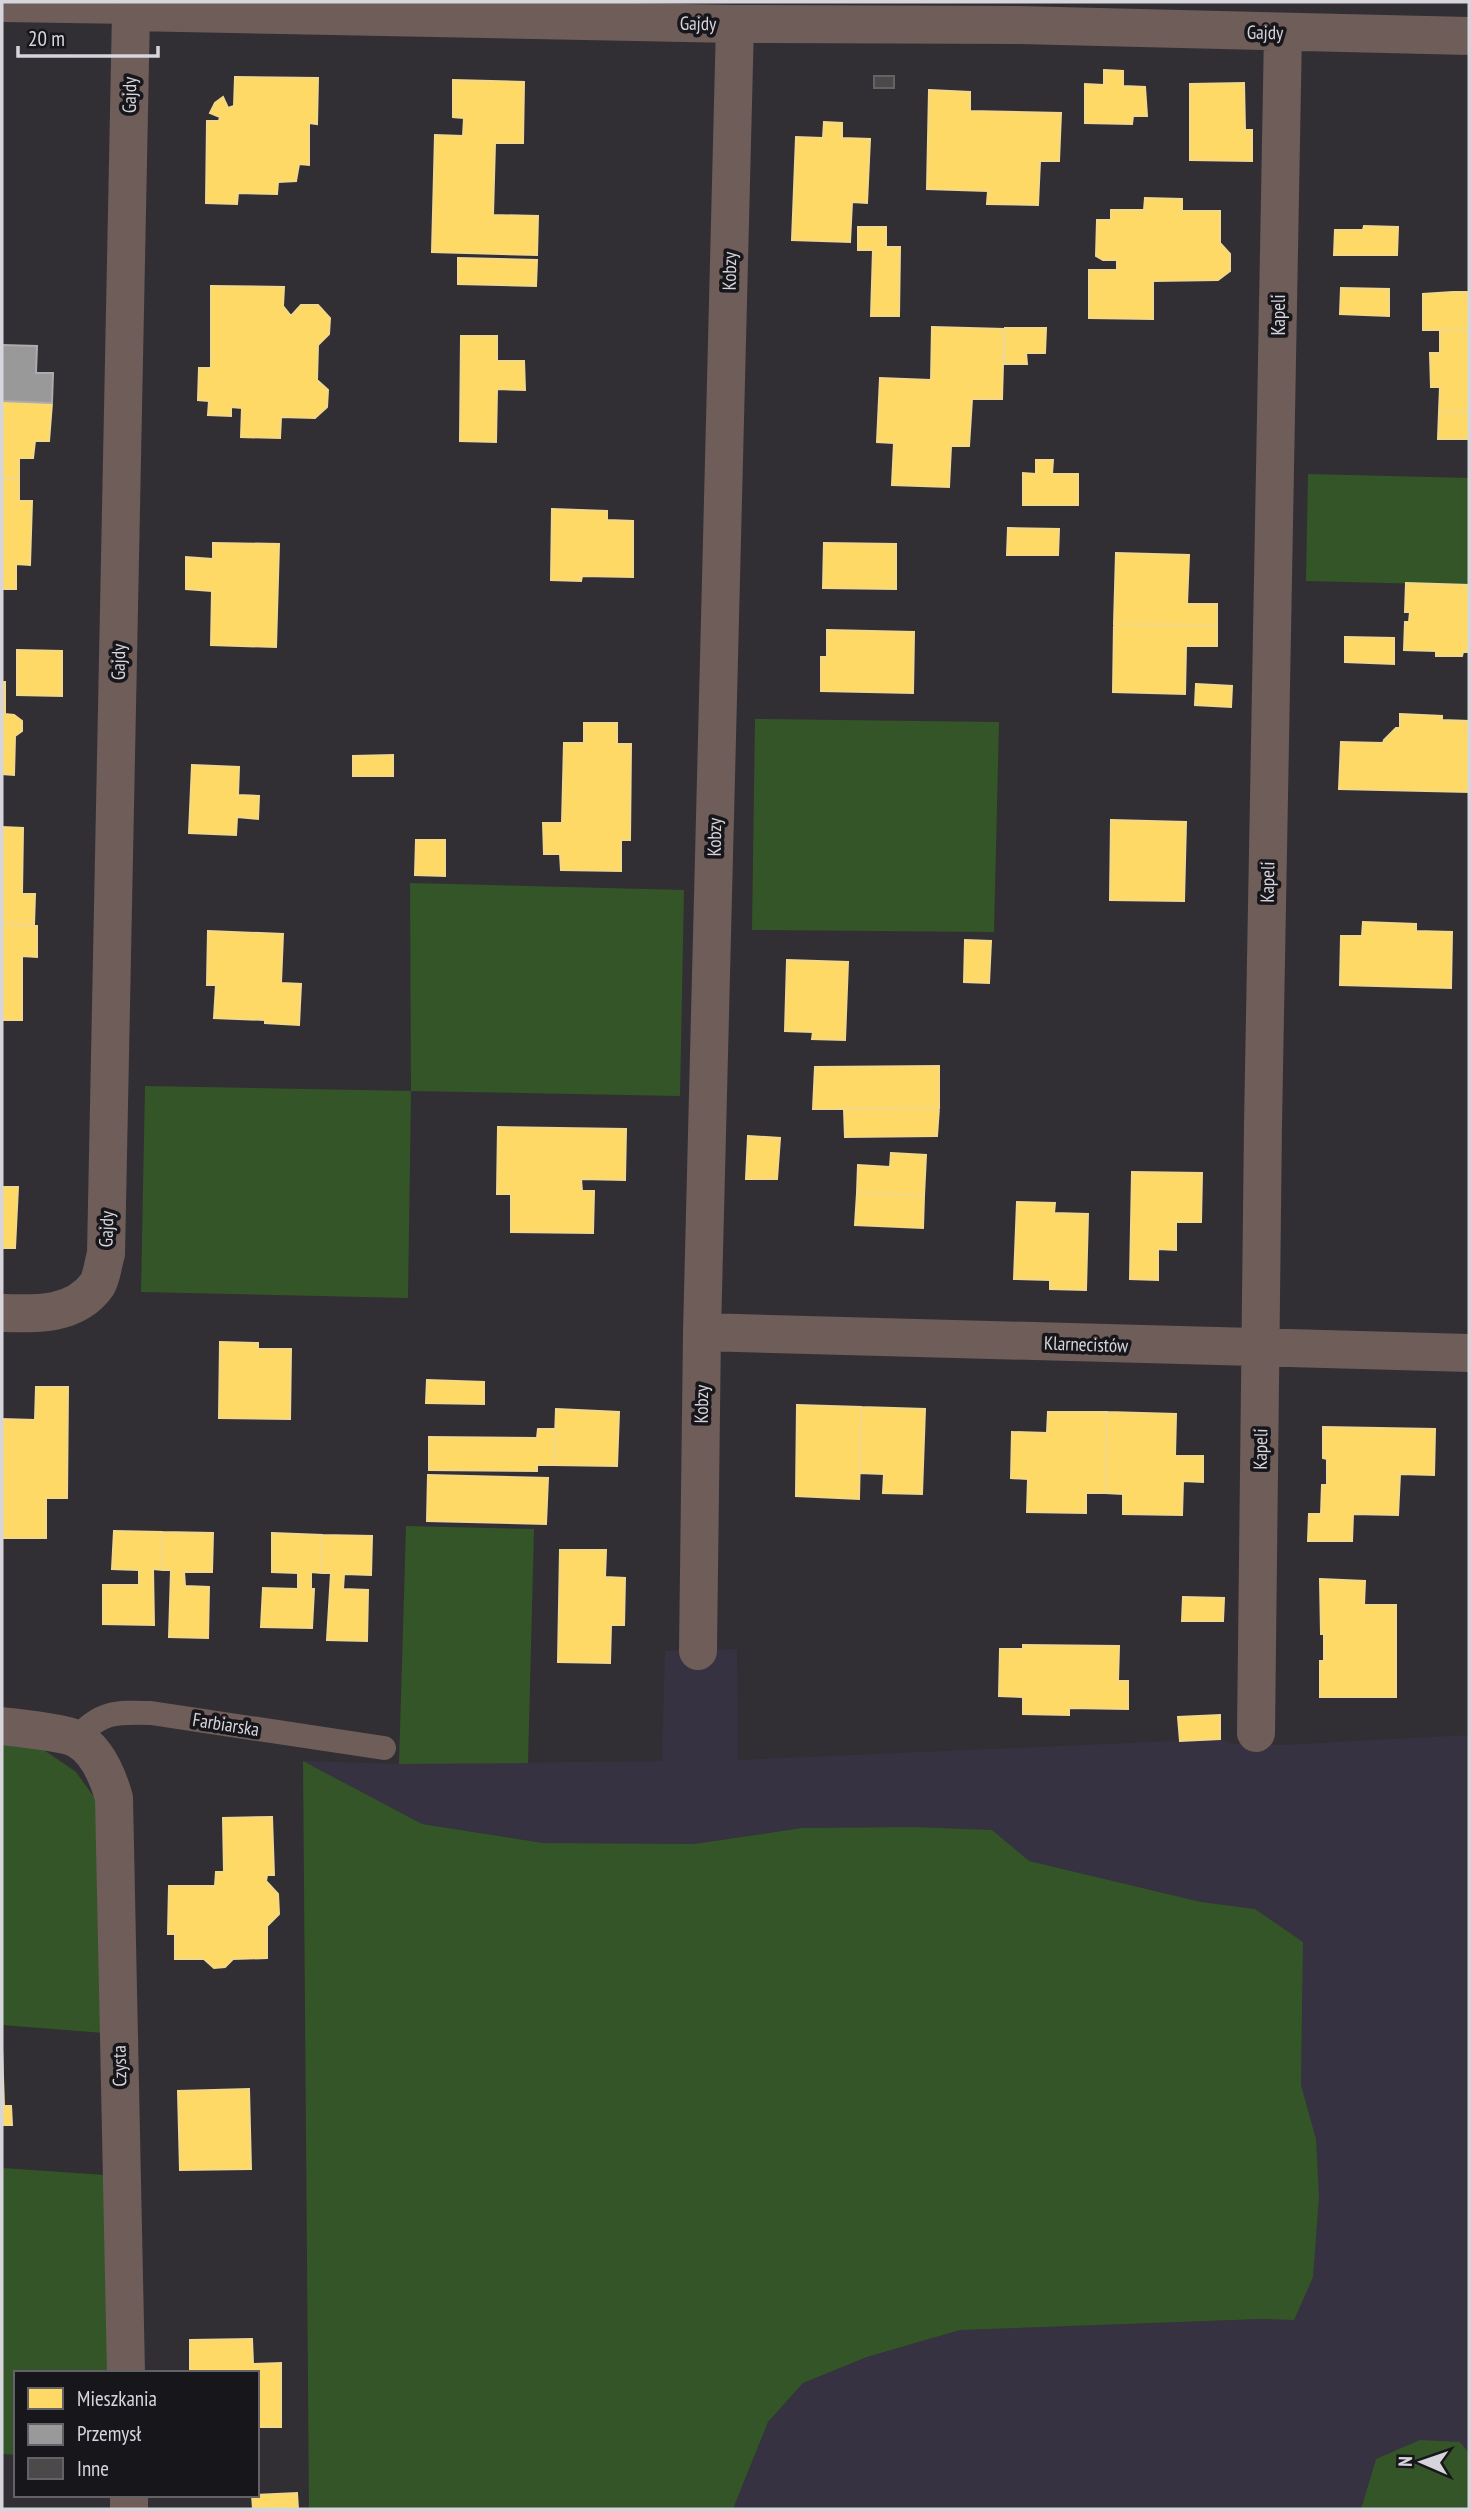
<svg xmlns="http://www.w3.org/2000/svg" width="1471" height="2511" viewBox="0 0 1471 2511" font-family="'PT Sans Narrow',sans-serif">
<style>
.built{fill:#373241}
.green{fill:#345527}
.homes{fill:#ffd966;stroke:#f3d889;stroke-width:2}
.industry{fill:#999;stroke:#acabad;stroke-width:2}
.building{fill:#4c494b;stroke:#656262;stroke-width:2}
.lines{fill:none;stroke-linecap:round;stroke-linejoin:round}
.lane{stroke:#6e5d59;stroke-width:24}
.street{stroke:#6e5d59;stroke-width:38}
.labels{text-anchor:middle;stroke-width:7;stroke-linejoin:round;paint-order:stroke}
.street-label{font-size:19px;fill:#d7d5dc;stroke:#17161b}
</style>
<rect width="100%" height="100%" fill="#312f34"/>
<!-- built -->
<path class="built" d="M737 1649 738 1760 1220 1739 1232 1744 1283 1745 1469 1735V2453L1460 2442 1376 2459 1361 2509H733L768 2422 803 2383 867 2357 960 2330 1261 2319 1294 2320 1316 2139 1301 2085 1303 1942 1255 1909 1201 1902 1029 1861 991 1830 914 1827 802 1828 694 1844 543 1843 422 1824 303 1761 399 1764 662 1761 665 1651Z"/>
<!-- green -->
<path class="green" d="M1308 474 1469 478V585L1306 581Z
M755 719 999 722 994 932 752 930Z
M410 883 684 890 680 1096 411 1091 408 1298 141 1292 145 1086 411 1091Z
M406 1526 534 1529 528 1763 399 1764Z
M2 1744 41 1748 76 1772 99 1804 104 2033 2 2025Z
M303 1761 422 1824 543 1843 694 1844 802 1828 914 1827 992 1830 1029 1861 1201 1902 1255 1909 1303 1942 1301 2085 1316 2139 1319 2196 1313 2277 1294 2320 1261 2319 960 2330 867 2357 803 2383 768 2422 733 2509H309Z
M2 2168 105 2175 109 2373H16V2455L2 2454Z
M1420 2440 1460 2442 1469 2453V2509H1361L1376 2459Z"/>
<!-- homes -->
<path class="homes" d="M1104 70 1123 71V86L1145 87 1147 116H1133L1132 124 1085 123V84L1104 85Z
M235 77 318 78 317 124 309 123V165L299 164 296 181 278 182 277 194 238 193 237 204 206 203 207 121H219L220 117 210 113 215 103 223 97 228 108 234 106Z
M453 80 524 82 523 143H495L493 215 538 216 537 255 432 252 435 135 463 136 464 118 453 117Z
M1244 83 1245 130H1252V161L1190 160V84Z
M929 90 970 92V111L1061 113 1059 161H1040L1038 205 987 204 988 191 927 189Z
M824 122 842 123V138L870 139 867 203 852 202 850 242 792 240 796 137 823 138Z
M1145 198 1182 199V211H1220V243L1230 254V271L1218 280 1153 281V319L1089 318V270H1117V260H1103L1096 256 1097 220H1111V210H1144Z
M1364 226 1398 227 1397 255H1334L1335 230H1363Z
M858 227H886V247H900L899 316H871L873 250H858Z
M458 258 537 260 536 286 458 284Z
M211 286 284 287 283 306 291 316 301 305H318L330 318 329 334 318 345 317 380 328 390 327 407 315 418 281 417 280 438 241 437 242 408 231 407V416L208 415 209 401 198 400 199 368H211Z
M1341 288 1389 289V316L1340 314Z
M1453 292H1469V330H1423V294Z
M932 327 1004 329 1002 399H972L969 446H951L949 487 892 485 894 443 877 442 880 378 931 380Z
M1005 328H1046L1045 353H1026L1027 364H1005Z
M1440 330H1469V412H1439L1440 387H1431L1430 353H1440Z
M461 336H497V361H524L525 390 497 389 496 442 460 441Z
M2 401 52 403 49 441H35L33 458H19V479H2Z
M1439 412H1469V439H1438Z
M1036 460H1053L1052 474H1078V505H1023V473L1036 474Z
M2 479H19V501H32L30 565 16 564V589H2Z
M552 509 607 511V520L633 521V577L582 576 581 581 551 580Z
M1008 528 1059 529 1058 555H1007Z
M213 543 279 544 276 647 211 645 212 591 186 589V557L213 559Z
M824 543 896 544V589L823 588Z
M1116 553 1189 555 1187 604H1217V625L1114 624Z
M1406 583 1469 585V652H1463L1462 656H1436V651L1404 650 1405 622H1409L1410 612H1405Z
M1114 624 1217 625V646H1186L1185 694 1113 692Z
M827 630 914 632 913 693 821 691V657H827Z
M1345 637 1394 638V664L1345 662Z
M17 650 62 651V696L17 695Z
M2 682H5V714L14 715 22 721V731L15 736 14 775 2 774Z
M1196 684 1232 686 1231 707 1195 705Z
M1400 714 1442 716V720L1469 721V792L1339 789 1341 742 1383 743 1384 740 1396 728H1400Z
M584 723H617V744H631L630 840H621V871L561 870 560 854H544L543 823H562L564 743H584Z
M393 755V776H353V756Z
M192 765 239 767 238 795 259 796 258 819 237 817 236 835 189 833Z
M1111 820 1186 822 1184 901 1110 900Z
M2 827 23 828 22 894H35L34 925 2 924Z
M416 840H445V876L415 875Z
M1363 922 1416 924V931L1452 932 1451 988 1340 985 1341 936H1362Z
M2 924 37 926V957L22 956V1020H2Z
M208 931 283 934 281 983 301 984 299 1025 265 1023V1020L214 1018 216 985H207Z
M965 940 991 941 989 983 964 982Z
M787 960 848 962 845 1040 812 1039 813 1032 785 1031Z
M939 1066V1108L813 1109 815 1067Z
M939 1108 937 1136 845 1137 844 1109Z
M498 1127 626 1129 625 1180 581 1179 582 1191H594L593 1233 511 1232V1194H497Z
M748 1136 780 1138 777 1179H746Z
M891 1153 926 1155 924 1196 857 1193 858 1165 890 1167Z
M1132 1172 1202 1173 1201 1222H1176V1250L1158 1249V1280L1130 1279Z
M2 1187H18L15 1248H2Z
M857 1193 924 1196 923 1228 855 1225Z
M1017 1202 1055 1203 1054 1213 1088 1214 1086 1290 1050 1289V1280L1014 1279Z
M220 1342 258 1343V1349H291L290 1419 219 1418Z
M427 1380 484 1382V1404L426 1403Z
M36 1387H68L67 1498H46V1538H2V1419L35 1420Z
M797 1405 861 1407 859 1499 796 1496Z
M861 1407 925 1409 922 1494 883 1493 884 1474 860 1473Z
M556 1409 619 1412 617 1466 554 1465Z
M1048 1412H1107L1106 1493H1086V1513L1027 1512 1028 1479 1011 1478 1012 1432 1047 1433Z
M1107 1412 1176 1414 1175 1456H1203V1482L1183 1481 1182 1515 1123 1514V1494L1106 1493Z
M1323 1427 1435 1429 1434 1475 1400 1474 1398 1515 1353 1514 1352 1541H1308L1309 1514H1321L1322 1485H1327V1459L1323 1458Z
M538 1429H556L554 1465H537V1471L429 1470V1437L537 1438Z
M428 1475 548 1478 546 1524 427 1521Z
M114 1531 162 1532V1570L153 1569 154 1625 103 1624V1585H139V1570L112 1569Z
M162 1532 213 1533 212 1572H184L185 1586 209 1587 208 1638 169 1637 171 1570H162Z
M272 1533 322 1535 321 1573 311 1572V1589H314L312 1628 261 1627 263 1588 298 1589V1573L272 1572Z
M322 1535 372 1536 371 1575 344 1574 343 1589 368 1590 367 1641 327 1640 331 1573H321Z
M560 1550H606L605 1577 625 1578 624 1625H611L610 1663 558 1662Z
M1320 1579 1365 1581 1364 1605H1396V1697H1320V1661H1324V1634H1321Z
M1183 1597 1224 1598 1223 1621H1182Z
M1023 1645 1119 1646 1118 1681H1128V1709L1069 1708V1715L1023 1714V1697L999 1696 1000 1649H1023Z
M1220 1715V1739L1180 1741 1178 1717Z
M272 1817 274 1875H267L266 1881 278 1894 279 1914 267 1926V1958L233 1959 225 1967 214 1968 204 1959H175V1934H168L169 1886H215L216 1872H224L223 1818Z
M2 2048 4 2106H11L12 2125H2Z
M249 2089 251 2169 180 2170 178 2091Z
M252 2339 253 2364 281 2363V2427H257V2373H190V2340Z
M297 2493 298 2509H253L252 2495Z"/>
<!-- industry -->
<path class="industry" d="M2 345 37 346 36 373H53L52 403 2 401Z"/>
<!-- building -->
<path class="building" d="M874 76H894V88H874Z"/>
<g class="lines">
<!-- lane -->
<path class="lane" d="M2 10 131 12
M76 1739C100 1711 117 1712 151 1713L384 1748"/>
<!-- street -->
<path class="street" d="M2 1313C35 1314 75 1316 97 1285 102 1277 103 1263 106 1254L131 12 735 24 1019 25 1469 36
M702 1332 1469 1353
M698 1651 702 1332 735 24
M2 1726C17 1728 66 1733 77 1739 97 1750 108 1777 114 1798L126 2373
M1256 1733 1263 1124 1283 32
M129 2495V2509"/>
</g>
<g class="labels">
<!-- street labels -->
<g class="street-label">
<text transform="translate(698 23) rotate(1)" y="7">Gajdy</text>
<text transform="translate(1265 32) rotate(1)" y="7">Gajdy</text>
<text transform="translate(129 95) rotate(-89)" y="7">Gajdy</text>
<text transform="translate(729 271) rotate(-89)" y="7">Kobzy</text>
<text transform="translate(1278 315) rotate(-90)" y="7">Kapeli</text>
<text transform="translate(118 662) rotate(-89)" y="7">Gajdy</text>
<text transform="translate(714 837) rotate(-89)" y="7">Kobzy</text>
<text transform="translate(1267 882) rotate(-89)" y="7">Kapeli</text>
<text transform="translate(106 1229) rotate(-88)" y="7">Gajdy</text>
<text transform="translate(1086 1344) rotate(2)" y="7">Klarnecistów</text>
<text transform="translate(701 1404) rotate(-89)" y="7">Kobzy</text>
<text transform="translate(1260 1449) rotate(-89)" y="7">Kapeli</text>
<text transform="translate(226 1724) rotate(9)" y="7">Farbiarska</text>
<text transform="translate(119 2066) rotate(-91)" y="7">Czysta</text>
</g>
</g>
<!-- border -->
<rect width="1471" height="2511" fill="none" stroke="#d7d5dc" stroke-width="7"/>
<!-- legend -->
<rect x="14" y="2371" width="245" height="126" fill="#17161b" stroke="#646268" stroke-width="2"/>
<rect x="28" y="2388" width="35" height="21" fill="#ffd966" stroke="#646268" stroke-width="2"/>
<text x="77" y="2406" font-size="21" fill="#d7d5dc">Mieszkania</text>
<rect x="28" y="2424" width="35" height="21" fill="#999999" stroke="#646268" stroke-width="2"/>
<text x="77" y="2441" font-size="21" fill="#d7d5dc">Przemysł</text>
<rect x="28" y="2458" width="35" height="21" fill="#4c494b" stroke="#646268" stroke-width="2"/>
<text x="77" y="2476" font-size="21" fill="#d7d5dc">Inne</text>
<!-- north arrow -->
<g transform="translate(1422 2462) rotate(272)" stroke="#17161b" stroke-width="5" paint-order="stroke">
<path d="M0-5L12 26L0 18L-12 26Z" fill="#d7d5dc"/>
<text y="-10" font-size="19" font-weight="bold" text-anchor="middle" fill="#d7d5dc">N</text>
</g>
<!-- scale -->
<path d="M18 46v10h140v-10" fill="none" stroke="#d7d5dc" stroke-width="3.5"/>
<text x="28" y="46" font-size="21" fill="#d7d5dc" stroke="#17161b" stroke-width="5" paint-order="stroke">20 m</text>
</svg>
